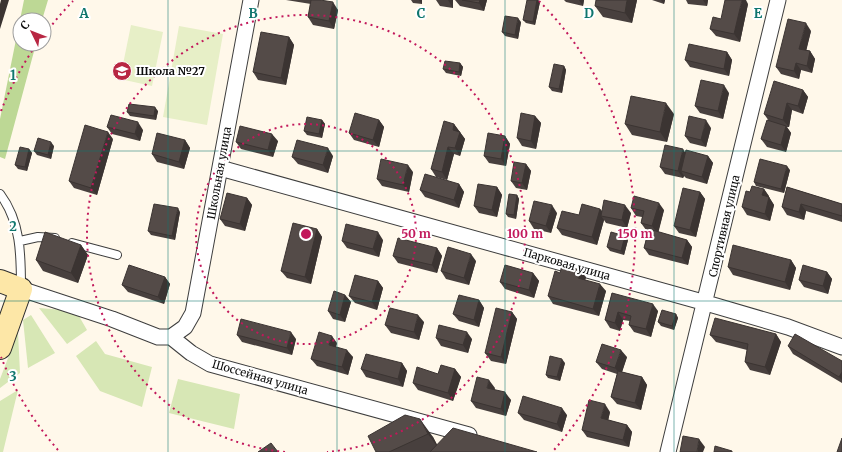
<svg xmlns="http://www.w3.org/2000/svg" width="842" height="452" viewBox="0 0 842 452" font-family="Merriweather,serif">
<style>
.green{fill:#d7e7b5}
.forest{fill:#bdd895}
.pitch{fill:#e7efc7}
.lines{fill:none;stroke-linecap:round;stroke-linejoin:round}
.lane-casing{stroke:#3e3e3e;stroke-width:10}
.street-casing{stroke:#3e3e3e;stroke-width:17}
.secondary-casing{stroke:#2d2d2d;stroke-width:24}
.lane{stroke:#fff;stroke-width:8}
.street{stroke:#fff;stroke-width:15}
.secondary{stroke:#fde7a7;stroke-width:22}
.wall{fill:#48403e}
.shaded-wall{fill:#3b3432}
.building{fill:#544b48;stroke:#3b3432}
.grid{fill:none;stroke:#0f766e;stroke-width:1;stroke-opacity:0.55}
.ring{fill:none;stroke:#c2185b;stroke-width:2;stroke-dasharray:2 4}
.labels{text-anchor:middle;stroke-width:4;stroke-linejoin:round;paint-order:stroke}
.poi-label{font-size:11px;font-weight:bold;fill:#0b0b0b;stroke:#fff;text-anchor:start}
.street-label{font-size:11px;fill:#0b0b0b;stroke:#fff}
.grid-label{font-size:13px;text-anchor:middle;font-weight:bold;fill:#0f766e;stroke:#fff;stroke-width:4;stroke-linejoin:round;paint-order:stroke}
.centre{fill:#c2185b;stroke:#fff;stroke-width:2}
.ring-label{font-size:12px;text-anchor:middle;font-weight:bold;fill:#c2185b;stroke:#fff;stroke-width:4;stroke-linejoin:round;paint-order:stroke}
</style>
<rect width="100%" height="100%" fill="#fff8ea"/>
<!-- green -->
<path class="green" d="M39 308 76 311 87 330 67 344Z
M31 315 55 353 28 368 23 320Z
M18 332 20 373 0 388V379Z
M96 341 105 354 152 367 142 407 100 391 76 356Z
M178 379 240 394 234 429 169 413Z
M18 390 3 452H0V401Z"/>
<!-- forest -->
<path class="forest" d="M24 0H48L42 20H20V44H36L5 159 0 157V119Z"/>
<!-- pitch -->
<path class="pitch" d="M131 25 163 32 152 86 120 79Z
M179 26 223 34 207 125 163 117Z"/>
<g class="lines">
<!-- lane casing -->
<g class="lane-casing">
<path id="lane" d="M0 194C21 222 21 255 21 288
M20 241 38 237 55 238
M72 243 117 255"/>
</g>
<!-- street casing -->
<g class="street-casing">
<path id="street" d="M220 168 706 303 788 327 842 347
M21 289 112 319 158 337H171L191 353 210 364 469 435
M171 337 185 327 193 313 251 0
M668 452 778 0"/>
</g>
<!-- secondary casing -->
<g class="secondary-casing">
<path id="secondary" d="M0 281 21 289 0 348"/>
</g>
<!-- lane -->
<use href="#lane" class="lane"/>
<!-- street -->
<use href="#street" class="street"/>
<!-- secondary -->
<use href="#secondary" class="secondary"/>
</g>
<!-- wall -->
<path class="wall" d="M286 0H320L338 10 334 29 313 25 308 17 311 4Z
M411 0H422V4L413 3Z
M436 0H453V8L440 6Z
M455 0H487L484 11 460 6Z
M537 0H538L540 2 535 25 526 23 523 20Z
M564 0H584L583 6 566 2Z
M637 0 632 23 603 17 595 6Z
M652 0H665L664 4Z
M686 0H708L707 6 688 4Z
M748 4 740 42 716 36 710 29 721 19Z
M521 22 518 39 505 36 502 32Z
M811 31 806 50 810 51 815 59 812 73 801 70 799 79 781 74 776 67Z
M289 37 294 45 286 85 258 80 253 72Z
M727 52 732 60 729 76 690 67 685 60Z
M460 63 463 67 461 76 446 73 443 69Z
M564 66 566 70 562 93 552 91 549 87Z
M803 90 808 97 803 114 792 110 789 127H787L791 133 786 152 767 147 761 139 769 121 764 114Z
M729 93 723 119 700 113 695 106Z
M158 111 156 120 130 116 127 112Z
M674 114 667 142 632 135 625 124Z
M535 116 541 123 536 149 522 146 517 138Z
M322 120 325 124 322 138 307 135 304 131Z
M379 120 384 127 379 147 354 140 349 133Z
M454 124 465 139 460 156 454 154 447 180 436 177 431 169Z
M107 127 143 130 140 141 112 134Z
M711 128 706 147 690 143 685 136Z
M505 136 510 144 506 166 489 163 484 156Z
M113 139 97 195 74 188 69 181Z
M185 140 190 148 184 169 157 162 152 154Z
M278 141 273 157 241 149 236 142Z
M54 146 51 159 37 155 34 151Z
M29 149 32 153 27 171 18 169 15 165Z
M686 152 708 156 713 163 707 184 686 178 684 176 683 178 665 174 660 167Z
M333 156 328 173 298 164 292 157Z
M526 164 531 171 527 190 516 188 511 181Z
M790 170 784 193 756 186 754 182Z
M413 172 409 192 382 186 377 179Z
M459 184 464 192 459 208 425 197 420 190Z
M497 187 502 195 497 217 479 213 474 206Z
M787 187 842 204V222L806 211 804 220 787 215 782 207Z
M764 189 774 205 770 221 747 215 742 207 750 192Z
M700 192 705 199 696 237 679 233 674 226Z
M517 195 519 199 516 219 508 217 506 214Z
M247 198 252 205 245 231 225 226 220 219Z
M631 208 664 210 658 232 687 240 692 247 688 265 649 255 644 248 648 231 646 230 641 223 642 217 636 216Z
M600 209 602 211 631 213 627 228 606 223 604 220 597 245 562 235 557 228 579 215Z
M180 212 175 240 151 235 148 231Z
M557 213 551 233 534 229 529 221Z
M317 229 322 237 311 284 287 278 281 271Z
M383 240 379 257 347 248 342 241Z
M628 240 624 255 610 251 607 247Z
M81 245 88 255 78 283 43 271 36 260Z
M437 248 442 256 437 273 398 263 393 256Z
M791 260 796 268 790 290 733 275 728 267Z
M476 261 469 285 446 279 441 271Z
M827 272 832 279 828 294 804 287 799 280Z
M533 273 539 281 534 298 505 289 500 282Z
M165 277 170 284 164 304 128 292 122 285Z
M586 277 585 280 606 291 599 316 553 304 548 296Z
M378 281 383 288 377 310 355 303 349 296Z
M612 293 658 311 651 337 634 332 629 325 630 321 623 320 620 331 610 328 605 320Z
M345 295 351 302 345 322 333 319 328 311Z
M479 300 484 308 479 327 459 321 453 314Z
M512 312 517 319 506 364 491 361 485 353Z
M676 314 678 318 674 330 661 326 658 322Z
M424 322 419 340 391 333 385 325Z
M776 334 781 342 770 375 750 370 745 362 747 350 716 342 710 335Z
M237 335 296 339 292 355 242 342Z
M436 338 472 339 468 353 441 346Z
M337 343 336 347 353 357 348 375 317 366 311 359Z
M788 346 842 361V383L793 354Z
M627 357 622 372 642 377 647 385 641 410 617 404 611 397 617 374 602 369 596 362Z
M402 363 407 371 403 387 366 377 361 369Z
M565 363 560 381 548 378 546 375Z
M455 369 461 377 453 401 418 390 413 383 438 374Z
M495 388 494 389 511 400 506 416 476 408 471 401Z
M610 412 608 420 627 425 632 432 629 447 587 437 582 430Z
M518 413 567 415 562 432 524 420Z
M405 415 433 437 437 445 537 452H376Z"/>
<!-- shaded-wall -->
<path class="shaded-wall" d="M1 0H9L0 29V4Z
M419 0H422V4Z
M448 0H453V8Z
M480 0H487L484 11 479 3Z
M537 0H538L540 2 535 25 533 22Z
M579 0H584L583 6Z
M627 0H637L632 23 625 13Z
M661 0H665L664 4Z
M703 0H708L707 6Z
M742 0H746L748 4 740 42 734 34Z
M333 2 338 10 334 29 329 21Z
M518 18 521 22 518 39 515 35Z
M806 23 811 31 805 56 799 49Z
M289 37 294 45 286 85 281 78Z
M810 51 815 59 812 73 807 66Z
M727 52 732 60 729 76 724 69Z
M460 63 463 67 461 76 459 72Z
M796 63 801 70 799 79 794 71Z
M564 66 566 70 562 93 559 89Z
M724 85 729 93 723 119 718 111Z
M803 90 808 97 803 114 798 106Z
M666 103 674 114 667 142 660 132Z
M787 103 792 110 789 127 783 120Z
M155 107 158 111 156 120 154 116Z
M535 116 541 123 536 149 531 141Z
M322 120 325 124 322 138 319 134Z
M379 120 384 127 379 147 373 140Z
M706 120 711 128 706 147 701 140Z
M138 122 143 130 140 141 135 134Z
M454 124 465 139 460 156 455 148 453 130Z
M786 126 791 133 786 152 781 145Z
M108 132 113 139 97 195 91 188Z
M272 134 278 141 273 157 268 150Z
M505 136 510 144 506 166 501 159Z
M185 140 190 148 184 169 179 162Z
M51 142 54 146 51 159 48 155Z
M448 147 454 154 447 180 442 172Z
M328 148 333 156 328 173 323 165Z
M29 149 32 153 27 171 25 167Z
M683 149 688 157 681 171 684 176 683 178 678 171Z
M708 156 713 163 707 184 702 177Z
M526 164 531 171 527 190 522 183Z
M408 165 413 172 409 192 403 185Z
M787 166 790 170 784 193 781 189Z
M459 184 464 192 459 208 454 200Z
M497 187 502 195 497 217 492 210Z
M764 189 769 196V198V197L774 205 770 221 765 214 762 195Z
M700 192 705 199 696 237 690 230Z
M517 195 519 199 516 219 514 215Z
M247 198 252 205 245 231 240 224Z
M659 203 664 210 658 234 652 226Z
M801 204 806 211 804 220 799 212Z
M552 205 557 213 551 233 546 226Z
M625 205 631 213 627 228 622 220Z
M178 208 180 212 175 240 172 236Z
M600 209 605 216H601L604 220 597 245 592 237Z
M317 229 322 237 311 284 305 277Z
M378 232 383 240 379 257 373 249Z
M625 236 628 240 624 255 621 251Z
M687 240 692 247 688 265 682 258Z
M81 245 88 255 78 283 71 273Z
M437 248 442 256 437 273 432 265Z
M471 254 476 261 469 285 464 278Z
M791 260 796 268 790 290 785 282Z
M580 270 586 277 584 285 578 278Z
M827 272 832 279 828 294 823 286Z
M533 273 539 281 534 298 529 290Z
M165 277 170 284 164 304 158 297Z
M378 281 383 288 377 310 372 302Z
M600 284 606 291 599 316 593 309Z
M345 295 351 302 345 322 340 315Z
M479 300 484 308 479 327 474 320Z
M653 304 658 311 651 337 646 329Z
M512 312 517 319 506 364 501 357Z
M618 312 623 320 620 331 615 323Z
M676 314 678 318 674 330 672 326Z
M418 315 424 322 419 340 414 332Z
M291 332 296 339 292 355 287 348Z
M467 332 472 339 468 353 463 345Z
M776 334 781 342 770 375 765 367Z
M332 336 337 343 334 352 329 345Z
M347 350 353 357 348 375 342 367Z
M621 350 627 357 621 375 615 368Z
M562 359 565 363 560 381 557 377Z
M402 363 407 371 403 387 398 379Z
M455 369 461 377 453 401 448 393Z
M842 372V380L839 377Z
M642 377 647 385 641 410 635 403Z
M489 380 495 388 493 395 487 388Z
M505 392 511 400 506 416 501 409Z
M605 404 610 412 607 426 601 418Z
M562 408 567 415 562 432 557 424Z
M420 419 433 437 441 452 428 434Z
M627 425 632 432 629 447 623 440Z
M699 439 705 447 703 452H697Z"/>
<!-- building -->
<path class="building" d="M311 0H320L333 2 329 21 308 17Z
M462 0H480L479 3Z
M527 0H537L533 22 523 20Z
M596 0H627L625 13 595 6Z
M725 0H742L734 34 710 29 713 17 721 19Z
M505 16 518 18 515 35 502 32Z
M788 19 806 23 799 49 810 51 807 66 796 63 794 71 776 67Z
M261 32 289 37 281 78 253 72Z
M689 44 727 52 724 69 685 60Z
M445 61 460 63 459 72 443 69Z
M554 64 564 66 559 89 549 87Z
M701 80 724 85 718 111 695 106Z
M774 81 803 90 798 106 787 103 783 120 764 114Z
M631 96 666 103 660 132 625 124Z
M129 104 155 107 154 116 127 112Z
M355 113 379 120 373 140 349 133Z
M521 113 535 116 531 141 517 138Z
M111 115 138 122 135 134 107 127Z
M689 116 706 120 701 140 685 136Z
M307 117 322 120 319 134 304 131Z
M767 120 786 126 781 145 761 139Z
M444 121 454 124 453 130 460 132 455 148 448 147 442 172 431 169Z
M85 125 108 132 91 188 69 181Z
M240 126 272 134 268 150 236 142Z
M157 133 185 140 179 162 152 154Z
M488 133 505 136 501 159 484 156Z
M38 138 51 142 48 155 34 151Z
M297 140 328 148 323 165 292 157Z
M665 145 683 149 678 171 660 167Z
M20 147 29 149 25 167 15 165Z
M686 150 708 156 702 177 681 171Z
M381 159 408 165 403 185 377 179Z
M760 159 787 166 781 189 754 182Z
M514 162 526 164 522 183 511 181Z
M425 174 459 184 454 200 420 190Z
M478 184 497 187 492 210 474 206Z
M752 186 764 189 762 195 769 197 765 214 742 207 746 191 750 192Z
M787 187 842 204V216L801 204 799 212 782 207Z
M683 188 700 192 690 230 674 226Z
M227 193 247 198 240 224 220 219Z
M509 194 517 195 514 215 506 214Z
M634 196 659 203 652 226 641 223 644 211 631 208Z
M604 200 625 205 622 220 601 216Z
M534 201 552 205 546 226 529 221Z
M154 204 178 208 172 236 148 231Z
M582 204 600 209 592 237 557 228 562 211 579 215Z
M293 223 317 229 305 277 281 271Z
M346 224 378 232 373 249 342 241Z
M649 229 687 240 682 258 644 248Z
M45 232 81 245 71 273 36 260Z
M611 232 625 236 621 251 607 247Z
M398 238 437 248 432 265 393 256Z
M733 245 791 260 785 282 728 267Z
M448 247 471 254 464 278 441 271Z
M129 265 165 277 158 297 122 285Z
M505 265 533 273 529 290 500 282Z
M562 265 580 270 578 278 600 284 593 309 548 296 555 271 560 273Z
M803 265 827 272 823 286 799 280Z
M355 275 378 281 372 302 349 296Z
M334 291 345 295 340 315 328 311Z
M612 293 653 304 646 329 629 325 631 316 618 312 615 323 605 320Z
M459 295 479 300 474 320 453 314Z
M390 308 418 315 414 332 385 325Z
M496 308 512 312 501 357 485 353Z
M662 310 676 314 672 326 658 322Z
M715 318 776 334 765 367 745 362 748 344 710 335Z
M241 319 291 332 287 348 237 335Z
M439 325 467 332 463 345 436 338Z
M319 332 332 336 329 345 347 350 342 367 311 359Z
M795 334 842 361V372L839 377 788 346Z
M602 344 621 350 615 368 596 362Z
M366 354 402 363 398 379 361 369Z
M550 356 562 359 557 377 546 375Z
M441 365 455 369 448 393 413 383 417 367 438 374Z
M618 371 642 377 635 403 611 397Z
M477 377 489 380 487 388 505 392 501 409 471 401Z
M523 396 562 408 557 424 518 413Z
M589 400 605 404 601 418 627 425 623 440 582 430Z
M405 415 420 419 428 434 389 452H376L368 436Z
M453 428 537 452H430Z
M683 436 699 439 697 452H680Z
M842 438V452H837Z
M271 443 278 452H258Z
M715 446 732 451V452H714Z"/>
<!-- grid -->
<path class="grid" d="M168 0V452M337 0V452M505 0V452M674 0V452M0 151H842M0 301H842"/>
<!-- distance rings -->
<g class="ring">
<circle cx="306" cy="234" r="110"/>
<path d="M285 452A219 219 0 1 1 327 452"/>
<path d="M58 450A329 329 0 0 1 1 357M1 111A329 329 0 0 1 36 45M45 34A329 329 0 0 1 73 1M539 1A329 329 0 0 1 554 450"/>
</g>
<!-- icons -->
<defs>
<g id="school-disc" transform="scale(1)"><circle r="9.5" fill="#b82743" stroke="#fff"/><path d="M0-5L7-2L0 1L-7-2ZM-4 1L0 2.5L4 1V4Q0 6-4 4Z" fill="#fff"/></g>
</defs>
<g fill-rule="evenodd">
<use href="#school-disc" x="122" y="71"/>
</g>
<g class="labels">
<!-- poi labels -->
<g class="poi-label">
<text x="136" y="75">Школа №27</text>
</g>
<!-- street labels -->
<g class="street-label">
<text transform="translate(219 173) rotate(-80)" y="4">Школьная улица</text>
<text transform="translate(724 226) rotate(-77)" y="4">Спортивная улица</text>
<text transform="translate(567 264) rotate(16)" y="4">Парковая улица</text>
<text transform="translate(260 377) rotate(16)" y="4">Шоссейная улица</text>
</g>
</g>
<g class="grid-label">
<text x="84" y="18">A</text>
<text x="253" y="18">B</text>
<text x="421" y="18">C</text>
<text x="589" y="18">D</text>
<text x="758" y="18">E</text>
<text x="13" y="80">1</text>
<text x="13" y="231">2</text>
<text x="13" y="381">3</text>
</g>
<circle cx="306" cy="234" r="6" class="centre"/>
<g class="ring-label">
<text x="416" y="238">50 m</text>
<text x="525" y="238">100 m</text>
<text x="635" y="238">150 m</text>
</g>
<!-- north arrow -->
<g transform="translate(32 32) rotate(313)"><circle r="19" fill="#ffffff" stroke="#9d9d9d"/>
<path d="M0-3L7 15L0 10L-7 15Z" fill="#b82743"/>
<text y="-6" font-size="11" font-weight="bold" text-anchor="middle" fill="#0b0b0b">С</text>
</g>
</svg>
